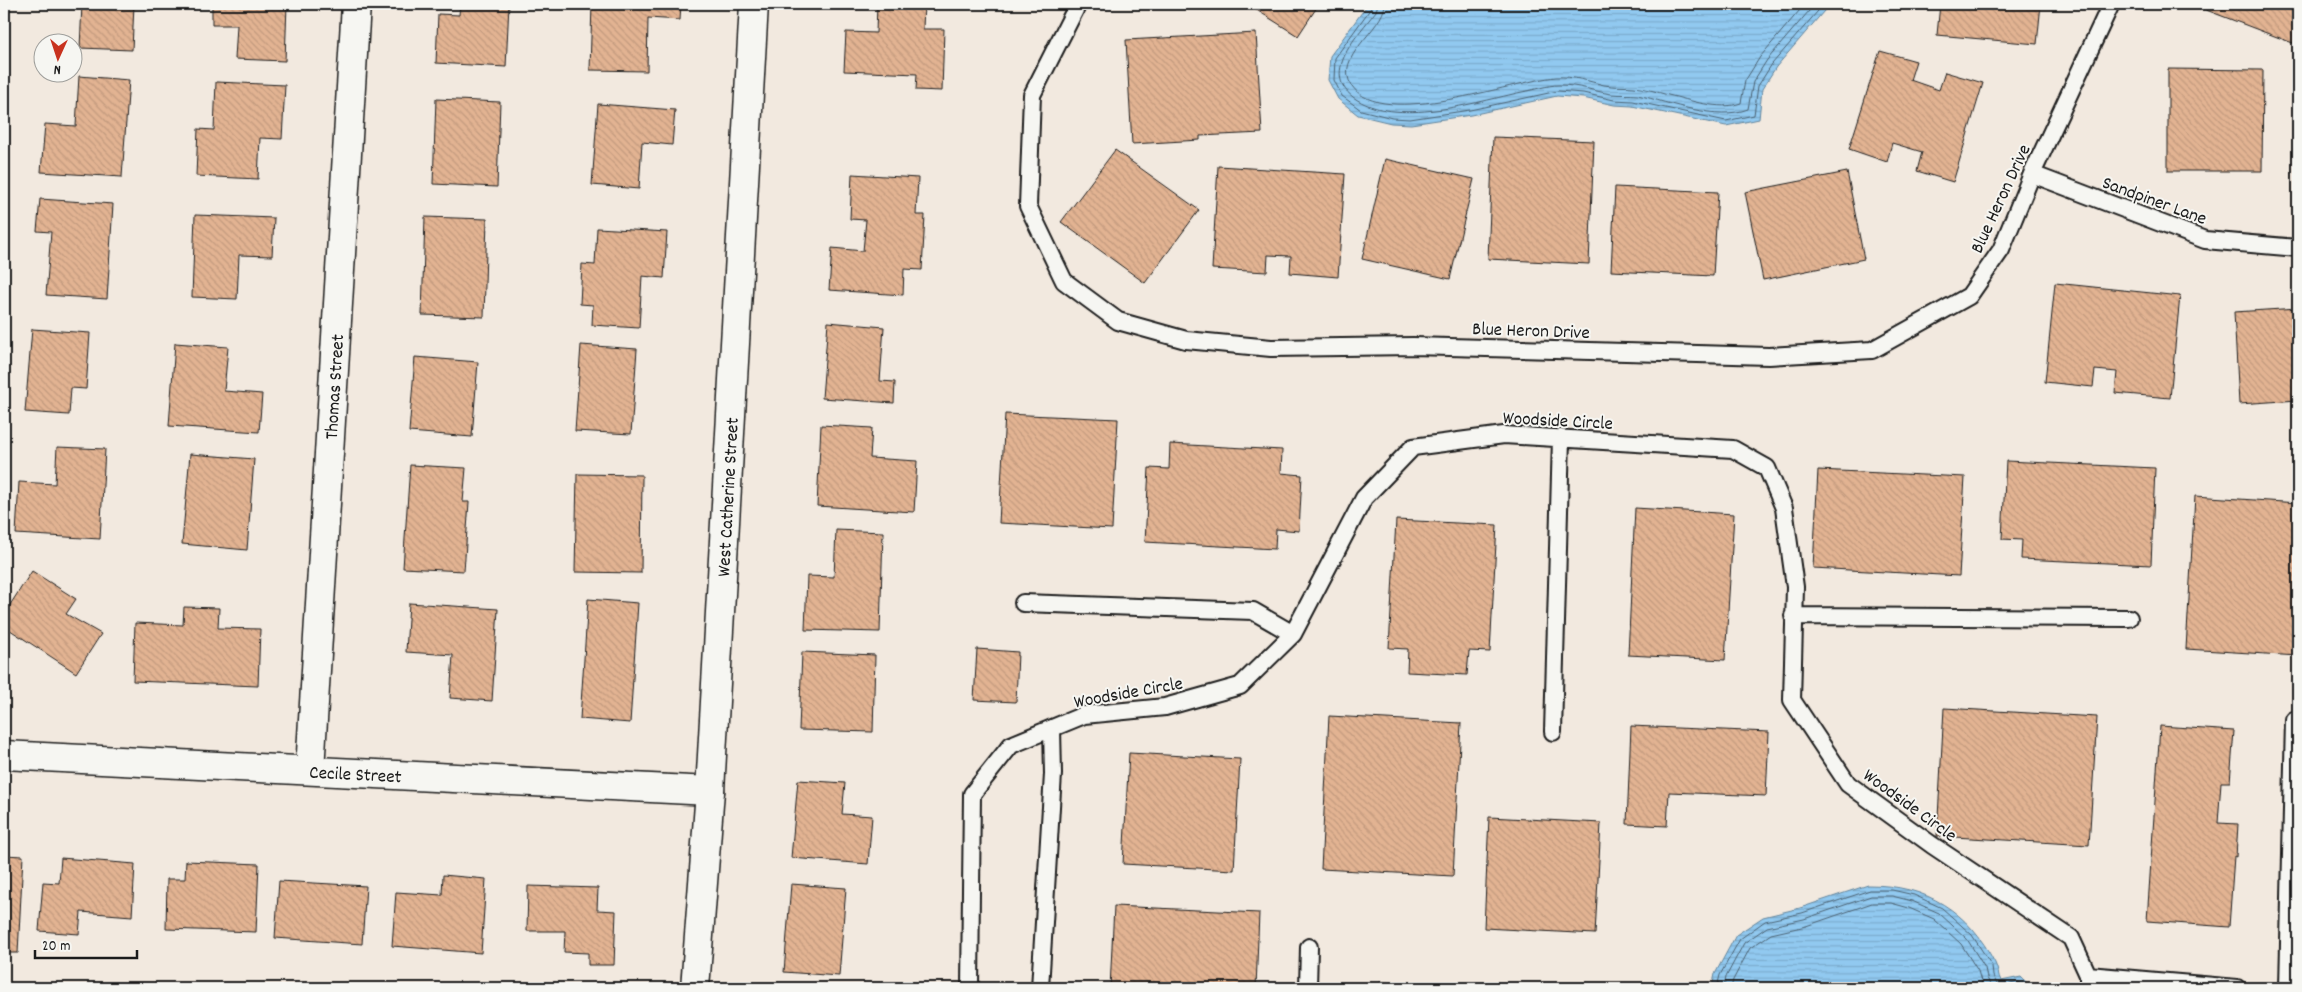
<svg xmlns="http://www.w3.org/2000/svg" width="2302" height="992" viewBox="0 0 2302 992" font-family="Dekko,sans-serif">
<style>
.water{fill:url(#water-rules);stroke:#62849b}
.lines{fill:none;stroke-linecap:round;stroke-linejoin:round}
.shore{stroke:#4b6171;stroke-width:1}
.building{fill:url(#building-back-hatch);stroke:#1c1c1c}
.lane-casing{stroke:#1c1c1c;stroke-width:20}
.street-casing{stroke:#1c1c1c;stroke-width:31}
.lane{stroke:#f6f6f2;stroke-width:16}
.street{stroke:#f6f6f2;stroke-width:28}
.labels{text-anchor:middle;stroke-width:4;stroke-linejoin:round;paint-order:stroke}
.street-label{font-size:19px;fill:#1c1c1c;stroke:#f6f6f2}
</style>
<defs>
<pattern id="water-rules" width="6" height="5" patternUnits="userSpaceOnUse" patternTransform="scale(1.25)"><rect width="6" height="5" fill="#91c9f0"/><path d="M0 2.5h6" fill="none" stroke="#7caccd"/></pattern>
<pattern id="building-back-hatch" width="6" height="6" patternUnits="userSpaceOnUse" patternTransform="scale(1.25)"><rect width="6" height="6" fill="#e2b392"/><path d="M-1 5l2 2M0 0l6 6M5-1l2 2" fill="none" stroke="#c1997d"/></pattern>
</defs>
<rect width="100%" height="100%" fill="#f2e9df"/>
<filter id="ink" filterUnits="userSpaceOnUse"><feTurbulence type="fractalNoise" baseFrequency=".02" numOctaves="2"/><feDisplacementMap in="SourceGraphic" scale="10" xChannelSelector="R" yChannelSelector="G"/><feConvolveMatrix kernelMatrix="1 2 1 2 8 2 1 2 1" color-interpolation-filters="sRGB"/></filter>
<g filter="url(#ink)">
<!-- water -->
<path class="water" d="M1368 4H1830L1776 67 1762 89 1759 119 1726 126 1632 106 1614 105 1583 98 1557 96 1471 115 1411 124 1391 123 1358 115 1338 99 1328 80 1330 56Z
M1868 885C1927 885 1968 911 1995 963 1998 969 1998 975 2001 981L2021 977 2032 988H1712L1715 974 1736 935 1763 917 1800 908Z"/>
<g class="lines">
<!-- shore -->
<path class="shore" d="M1372 4 1371 8 1335 58 1334 80 1342 96 1361 110 1392 118 1410 119 1470 110 1558 91 1583 93 1614 100 1633 101 1726 121 1754 115 1758 86 1772 64 1824 4
M1378 4 1376 11C1359 34 1320 72 1353 97 1395 128 1476 102 1522 92 1534 90 1547 85 1559 85 1579 85 1593 91 1611 94 1620 95 1629 94 1638 95 1670 103 1717 121 1748 109L1753 82 1767 60 1815 4
M1385 4C1384 30 1332 57 1352 86 1382 130 1512 81 1556 77 1573 76 1588 81 1604 85 1614 87 1624 86 1634 87 1645 88 1657 92 1668 95 1690 100 1719 111 1741 103L1745 81 1760 57 1805 4
M1717 988 1720 975 1740 939 1765 921 1802 913 1870 890H1892L1914 895 1942 908 1972 935 1992 966 1993 976 1997 984 2002 986 2019 982 2026 988
M1724 988 1726 977 1744 943 1767 927 1804 919 1871 896H1892L1912 901 1939 913 1967 939 1985 968 1987 978 1992 988
M1731 988 1733 980 1750 948 1771 934 1806 926 1872 903H1891L1909 908 1934 919 1961 944 1978 971 1983 988"/>
</g>
<!-- building -->
<path class="building" d="M82 4H134L132 50 80 48Z
M212 4H287L285 61 235 59 237 25H212Z
M460 4H509L506 67 436 63 438 14 459 15Z
M592 4H681L680 20 648 18 647 71 590 70Z
M877 4H924L923 29H944L942 91 916 90 917 74 844 71 846 32 876 33Z
M1247 4H1319L1298 36Z
M1940 4H2041L2037 44 1937 35Z
M2202 4H2298V45L2201 8Z
M1256 33 1262 133 1200 136V140L1132 144 1126 40Z
M1880 51 1916 61 1910 80 1939 90 1945 72 1983 83 1953 182 1917 171 1922 152 1892 143 1887 162 1849 149Z
M2168 69 2263 70 2262 171H2168Z
M79 76 129 80 122 177 41 172 45 124 76 126Z
M216 82 285 85 282 139 260 138 258 179 196 176 198 129 214 130Z
M436 99 500 102 497 187 433 184Z
M598 104 675 110 672 145 642 142 639 189 592 185Z
M1493 137 1594 141 1589 264 1488 259Z
M1115 150 1199 210 1145 283 1061 222Z
M1385 159 1474 179 1450 279 1362 259Z
M1218 166 1345 174 1338 277 1290 273 1291 256 1268 255 1267 272 1212 269Z
M1847 172 1864 259 1763 280 1745 192Z
M852 174 918 178 916 215H925L922 270 904 269 903 295 829 290 832 248 863 251 866 220 850 219Z
M1615 187 1718 192 1713 276 1611 271Z
M40 199 113 204 107 299 46 295 51 232 37 231Z
M195 215 274 218 272 256 239 255 237 299 192 297Z
M425 217 487 219 484 317 422 315Z
M597 228 667 232 664 278 642 276 639 328 592 325 593 305 580 304 582 264 595 265Z
M2055 283 2180 296 2170 398 2115 393 2117 372 2095 370 2093 387 2045 382Z
M2298 308V400L2239 404 2234 312Z
M828 322 884 327 880 381 895 382 894 403 822 398Z
M32 329 90 333 86 389 71 388 69 415 25 412Z
M175 343 228 347 224 391 262 394 259 432 169 426Z
M581 345 637 349 631 434 575 431Z
M415 357 478 362 472 437 409 432Z
M1005 414 1118 419 1112 529 999 523Z
M821 425 872 428 870 458 917 461 914 512 817 506Z
M1170 444 1282 450 1281 473 1302 475 1299 531 1276 529 1275 549 1145 542 1149 468 1169 469Z
M57 447 105 449 100 539 16 534 19 482 55 484Z
M190 454 254 459 247 550 182 544Z
M2006 461 2155 468 2151 565 2021 559 2022 540 2002 539Z
M410 465 466 468 463 502H469L464 571 403 568Z
M1818 470 1965 477 1959 576 1813 568Z
M577 474 642 475 641 573 575 572Z
M2195 496 2298 503V656L2186 649Z
M1635 508 1734 514 1725 660 1628 655Z
M1396 520 1497 525 1490 652 1469 651 1467 675 1407 672 1408 649 1389 648Z
M836 530 883 532 880 632 805 630 807 576 834 577Z
M32 571 76 599 66 614 101 634 76 673 4 626V614Z
M588 599 638 603 630 723 580 719Z
M409 603 498 609 492 701 450 698 453 655 406 652Z
M184 607 219 608 218 628 260 629 258 686 133 681 135 623 183 625Z
M977 649 1018 652 1016 702 974 700Z
M802 652 875 655 873 732 799 730Z
M1944 708 2097 717 2089 845 1937 836Z
M1329 716 1461 723 1453 876 1321 869Z
M1631 726 1769 732 1766 796 1669 792 1667 826 1627 824Z
M2160 726 2234 731 2230 782H2221L2218 823 2238 824 2236 857 2234 856 2229 927 2147 921Z
M1129 753 1240 759 1234 870 1123 864Z
M798 780 845 783 842 814 872 816 868 864 791 858Z
M1489 817 1601 823 1595 934 1484 928Z
M4 855 23 856 18 953H4Z
M61 858 135 864 132 916 81 912 79 934 39 931 43 882 59 883Z
M186 861 259 864 256 932 166 929 167 879H185Z
M443 875 486 879 481 953 392 946 396 892 442 895Z
M279 881 366 886 362 944 275 938Z
M791 884 846 888 839 976 784 972Z
M528 886 598 888 597 910 616 911 614 965H588V953L564 952 565 931H527Z
M1114 906 1259 913 1256 988H1110Z
M1380 982 1463 986V988H1380Z"/>
<g class="lines">
<!-- lane casing -->
<g class="lane-casing">
<path id="lane" d="M1078 4 1032 95 1028 206 1064 281 1118 321 1186 340 1271 348 1413 346 1769 356 1872 350 1969 296 2001 250 2032 174 2111 4
M2032 174 2205 240 2298 248
M1023 603 1253 611 1293 634
M1793 616 2129 618
M1553 732 1561 438
M2088 975 2237 988
M970 988 972 794 1011 745 1084 715 1165 707 1240 686 1293 634 1364 498 1413 447 1504 435 1733 449 1767 468 1784 508 1795 587 1792 700 1848 784 1932 845 2071 938 2088 975V988
M1040 988 1053 774 1052 728
M1308 988 1309 947
M2288 988 2294 720"/>
</g>
<!-- street casing -->
<g class="street-casing">
<g id="street">
<path id="s1" d="M4 755 710 791"/>
<path id="s2" d="M310 770 356 4"/>
<path id="s3" d="M695 988 710 791 754 4"/>
</g>
</g>
<!-- lane -->
<use href="#lane" class="lane"/>
<!-- street -->
<use href="#street" class="street"/>
</g>
</g>
<g class="labels">
<!-- street labels -->
<g class="street-label">
<text transform="translate(1999 198) rotate(-65)" y="7">Blue Heron Drive</text>
<text transform="translate(2155 199) rotate(20)" y="7">Sandpiner Lane</text>
<text transform="translate(1531 329) rotate(2)" y="7">Blue Heron Drive</text>
<text dy="7" stroke="none"><textPath href="#s2" startOffset="384">Thomas Street</textPath></text>
<text transform="translate(1558 419) rotate(3)" y="7">Woodside Circle</text>
<text dy="7" stroke="none"><textPath href="#s3" startOffset="492">West Catherine Street</textPath></text>
<text transform="translate(1128 691) rotate(-10)" y="7">Woodside Circle</text>
<text dy="7" stroke="none"><textPath href="#s1" startOffset="352">Cecile Street</textPath></text>
<text transform="translate(1911 804) rotate(36)" y="7">Woodside Circle</text>
</g>
</g>
<!-- margin -->
<rect width="2302" height="992" fill="none" stroke="#f6f6f2" stroke-width="20"/>
<rect x="10" y="10" width="2282" height="972" fill="none" stroke="#1c1c1c" stroke-width="2" filter="url(#ink)"/>
<!-- north arrow -->
<g transform="translate(58 58) rotate(183)"><circle r="24" fill="#f6f6f2" stroke="#9f9f9c"/>
<path d="M0-4L9 19L0 12L-9 19Z" fill="#c8321e"/>
<text y="-8" font-size="14" font-weight="bold" text-anchor="middle" fill="#1c1c1c">N</text>
</g>
<!-- scale -->
<path d="M35 950v8h102v-8" fill="none" stroke="#1c1c1c" stroke-width="2.5"/>
<text x="42" y="950" font-size="15" fill="#1c1c1c" stroke="#f6f6f2" stroke-width="4" paint-order="stroke">20 m</text>
</svg>
